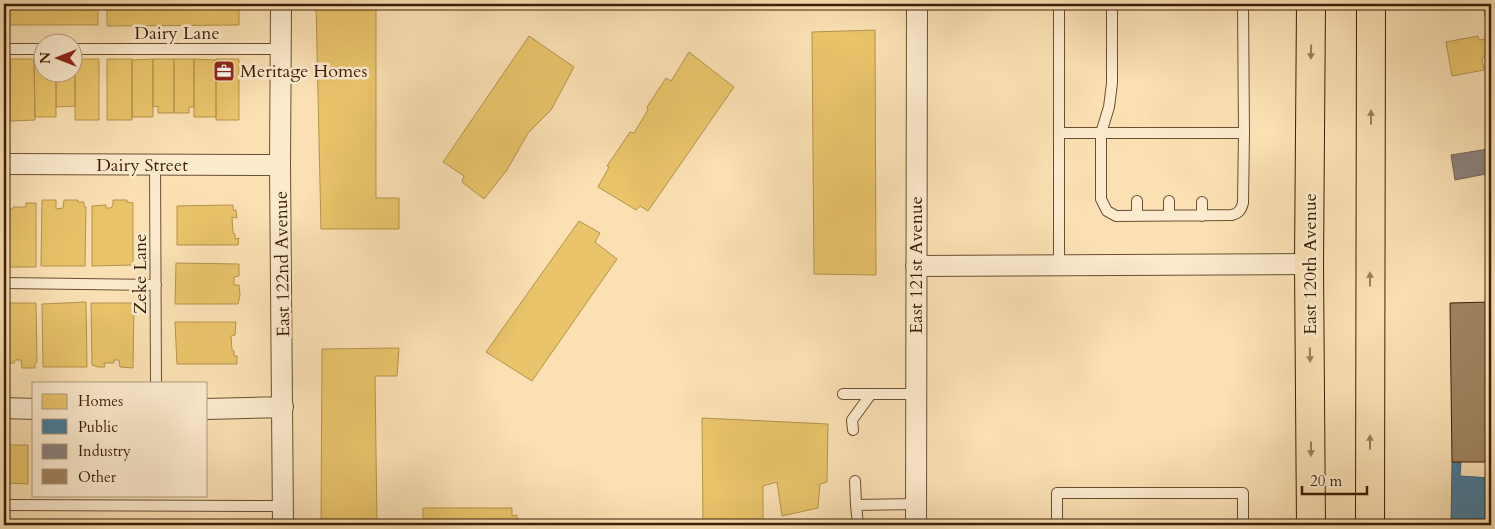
<svg xmlns="http://www.w3.org/2000/svg" width="1495" height="529" viewBox="0 0 1495 529" font-family="Cardo,serif">
<style>
.homes{fill:#e9c46a;stroke:#b5924c}
.public{fill:#457b9d;stroke:#435f70}
.industry{fill:#8a817c;stroke:#736359}
.building{fill:#9f8360;stroke:#3d1e06}
.lines{fill:none;stroke-linecap:round;stroke-linejoin:round}
.service-casing{stroke:#6c4e31;stroke-width:12}
.minor-casing{stroke:#6c4e31;stroke-width:22}
.primary-casing{stroke:#3d1e06;stroke-width:30}
.service{stroke:#fcebce;stroke-width:10}
.minor{stroke:#fcebce;stroke-width:20}
.primary{stroke:#fae0b3;stroke-width:28}
.oneway{fill:#9c7f5c}
.labels{text-anchor:middle;stroke-width:5;stroke-linejoin:round;paint-order:stroke}
.street-label{font-size:18px;fill:#3d1e06;stroke:#fcebce}
.poi-label{font-size:18px;fill:#3d1e06;stroke:#fcebce;text-anchor:start}
</style>
<rect width="100%" height="100%" fill="#fae0b3"/>
<filter id="stains"><feTurbulence type="fractalNoise" baseFrequency=".004" numOctaves="4"/><feColorMatrix values="0 0 0 0 .2 0 0 0 0 .09 0 0 0 0 .02 0 0 0 .5 -.17"/></filter>
<radialGradient id="worn" r=".72"><stop offset=".6" stop-color="#630" stop-opacity="0"/><stop offset="1" stop-color="#630" stop-opacity=".3"/></radialGradient>
<!-- homes -->
<path class="homes" d="M9 4H98V25H9Z
M107 4H239V25L107 26Z
M1491 4V56L1482 58 1484 70 1452 76 1446 42 1478 36 1479 40 1491 38 1490 31 1488 32 1483 6Z
M376 5V198H399V229H321L316 6Z
M875 30 876 275 814 274 812 32Z
M529 36 574 67 551 110 528 133 507 170 484 199 462 182 464 176 443 162Z
M689 52 734 87 648 211 640 206 636 210 598 187 609 167 607 166 630 132 634 133 648 110 647 107 666 78 671 81Z
M10 59H34L35 120 10 121Z
M34 59H42V72H56V117H35Z
M72 59H75V106L56 107V72H72Z
M75 59H99V120H75Z
M107 59H132V120H107Z
M153 59V117H132V60Z
M153 59H174V113H158V106L153 107Z
M174 59H194V107H189V113H174Z
M194 59 216 60V117H194Z
M216 59H239V120H216Z
M42 200H56V209L63 208 64 200H78V202H84V207H86L85 266H41Z
M113 200H127V202L133 203V265L92 266V206L106 205V208H111L112 206 113 205Z
M26 203H36V267H4V207H6L7 209H13V207H26Z
M233 205V210H236L237 218 232 217 233 233 235 234V239L239 238 238 245H177V206Z
M579 221 600 233 595 242 617 259 532 381 486 352Z
M176 263 239 264V276L234 277V285H239L240 295 238 304H175Z
M86 302 87 367H43L42 304Z
M4 303H36L37 362 35 364V368H22L21 360H15L14 363H7L6 369H4Z
M91 303H134L133 368 120 367 119 360H114V363H104L105 367H98L92 365Z
M175 322H236L235 335 231 336 232 350 234 351V356H237V364H177Z
M399 348 397 376H375L377 525H321L322 349Z
M702 418 828 424 827 482 820 484 818 508 782 516 777 482 763 486V525H703Z
M6 445H28V484L6 483Z
M423 508H512V516L517 515V525H423Z
M127 520H150L151 525H127Z
M157 520 181 521V525H157Z
M5 521H31V525H5Z
M36 521H59V525H36Z"/>
<!-- public -->
<path class="public" d="M1452 462H1461L1460 476 1491 478V525H1451Z"/>
<!-- industry -->
<path class="industry" d="M1488 149 1491 173 1455 180 1451 155Z"/>
<!-- building -->
<path class="building" d="M1491 302V462H1452L1450 303Z"/>
<g class="lines">
<!-- service casing -->
<g class="service-casing">
<path id="service" d="M1112 4V83L1109 107 1101 133V199L1107 211 1116 216 1232 215C1239 213 1241 210 1243 203L1244 133
M4 49H42
M72 49H280
M1059 133H1244L1243 4
M155 165 156 383
M1137 201V216
M1169 201V216
M1202 216V202
M1059 266V4
M4 283 156 285
M843 394H916
M853 430 852 420 871 394
M855 481 856 505 916 504
M4 505 283 506
M856 505 858 525
M1057 525V493H1243V525"/>
</g>
<!-- minor casing -->
<g class="minor-casing">
<path id="minor" d="M281 4 280 165 283 525
M4 164 280 165
M916 266 1309 264
M4 408 34 409
M206 409 283 407
M916 525 917 4"/>
</g>
<!-- primary casing -->
<g class="primary-casing">
<path id="primary" d="M1311 4 1309 264 1311 525
M1370 525 1371 4"/>
</g>
<!-- service -->
<use href="#service" class="service"/>
<!-- minor -->
<use href="#minor" class="minor"/>
<!-- primary -->
<use href="#primary" class="primary"/>
</g>
<!-- one-way arrows -->
<defs><path id="oneway-solid" d="M-6-.8H1V-3.2L6.5 0L1 3.2V.8H-6Z" transform="scale(1.25)"/></defs>
<g class="oneway">
<use href="#oneway-solid" transform="translate(1311 52) rotate(91)"/>
<use href="#oneway-solid" transform="translate(1371 117) rotate(-90)"/>
<use href="#oneway-solid" transform="translate(1370 279) rotate(-90)"/>
<use href="#oneway-solid" transform="translate(1310 355) rotate(89)"/>
<use href="#oneway-solid" transform="translate(1370 442) rotate(-90)"/>
<use href="#oneway-solid" transform="translate(1311 449) rotate(90)"/>
</g>
<!-- icons -->
<defs>
<g id="office-square" transform="scale(1.125)"><rect x="-9" y="-9" width="18" height="18" rx="4" fill="#8f2418" stroke="#fcebce"/><path d="M-6-3h4V-5.5h4V-3h4V5H-6ZM-1-4.5V-3h2v-1.5ZM-6 0V1H6V0Z" fill="#fff"/></g>
</defs>
<g fill-rule="evenodd">
<use href="#office-square" x="224" y="71"/>
</g>
<g class="labels">
<!-- street labels -->
<g class="street-label">
<text x="177" y="39">Dairy Lane</text>
<text x="142" y="171">Dairy Street</text>
<text transform="translate(282 264) rotate(-91)" y="6">East 122nd Avenue</text>
<text transform="translate(1310 264) rotate(-90)" y="6">East 120th Avenue</text>
<text transform="translate(916 265) rotate(-90)" y="6">East 121st Avenue</text>
<text transform="translate(140 274) rotate(-90)" y="6">Zeke Lane</text>
</g>
<!-- poi labels -->
<g class="poi-label">
<text x="240" y="77">Meritage Homes</text>
</g>
</g>
<!-- margin -->
<rect width="1495" height="529" fill="none" stroke="#fae0b3" stroke-width="20"/>
<rect x="5" y="5" width="1485" height="519" fill="none" stroke="#3d1e06" stroke-width="2.5"/>
<rect x="10" y="10" width="1475" height="509" fill="none" stroke="#3d1e06"/>
<!-- legend -->
<rect x="32" y="382" width="175" height="115" fill="#fcebce" stroke="#b0997e"/>
<rect x="42" y="394" width="25" height="15" fill="#e9c46a" stroke="#b0997e"/>
<text x="78" y="406" font-size="15" fill="#3d1e06">Homes</text>
<rect x="42" y="419" width="25" height="15" fill="#457b9d" stroke="#b0997e"/>
<text x="78" y="432" font-size="15" fill="#3d1e06">Public</text>
<rect x="42" y="444" width="25" height="15" fill="#8a817c" stroke="#b0997e"/>
<text x="78" y="456" font-size="15" fill="#3d1e06">Industry</text>
<rect x="42" y="469" width="25" height="15" fill="#9f8360" stroke="#b0997e"/>
<text x="78" y="482" font-size="15" fill="#3d1e06">Other</text>
<!-- north arrow -->
<g transform="translate(58 58) rotate(270)"><circle r="24" fill="#fcebce" stroke="#b0997e"/>
<path d="M0-4L9 19L0 12L-9 19Z" fill="#8f2418"/>
<text y="-8" font-size="14" font-weight="bold" text-anchor="middle" fill="#3d1e06">N</text>
</g>
<!-- scale -->
<path d="M1302 486v8h65v-8" fill="none" stroke="#3d1e06" stroke-width="2.5"/>
<text x="1310" y="486" font-size="15" fill="#3d1e06" stroke="#fcebce" stroke-width="4" paint-order="stroke">20 m</text>
<rect width="100%" height="100%" filter="url(#stains)"/>
<rect width="100%" height="100%" fill="url(#worn)"/>
</svg>
